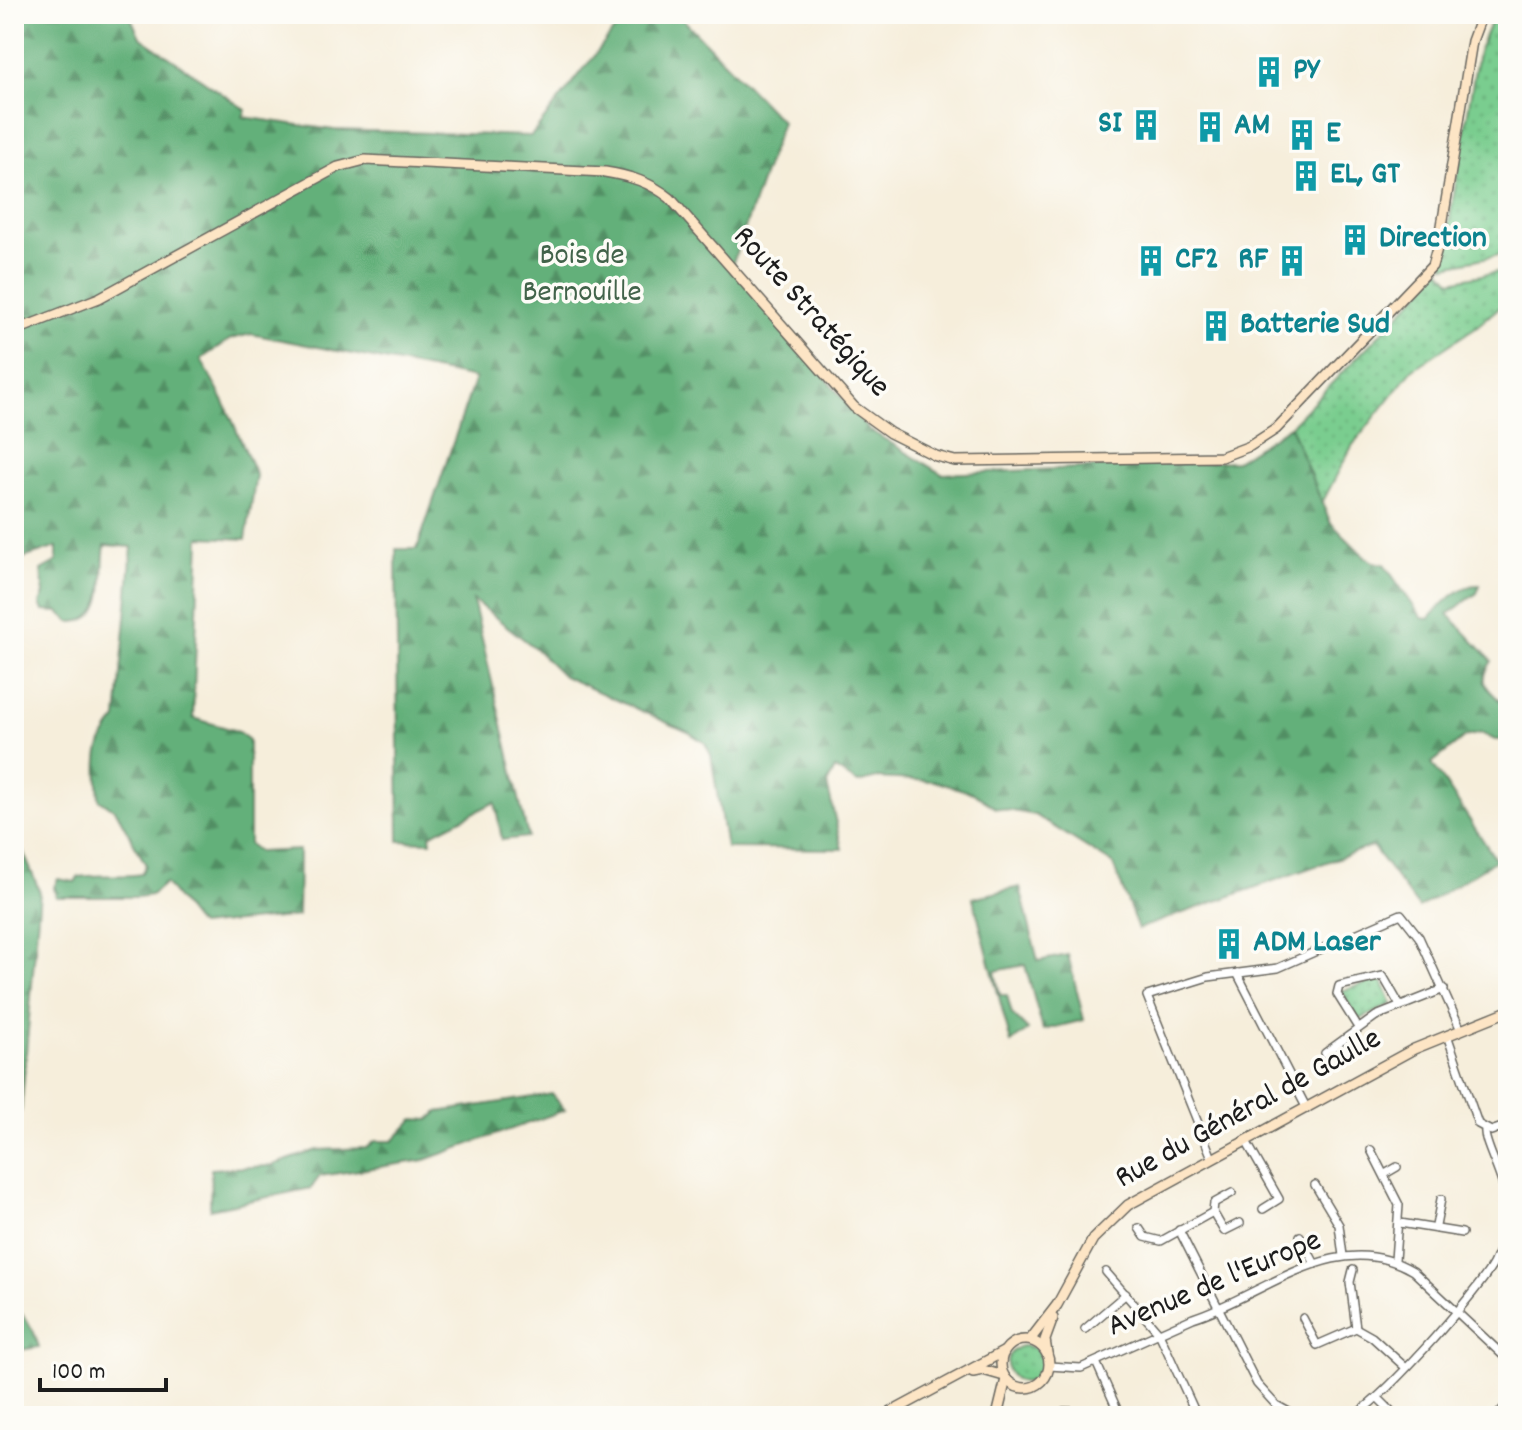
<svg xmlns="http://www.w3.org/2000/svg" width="1522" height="1430" viewBox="0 0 1522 1430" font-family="Dekko,sans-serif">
<defs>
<pattern id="grass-dots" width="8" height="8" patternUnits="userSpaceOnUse" patternTransform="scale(2)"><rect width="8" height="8" fill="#7acd8f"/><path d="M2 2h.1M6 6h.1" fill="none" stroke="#69af7b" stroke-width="1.8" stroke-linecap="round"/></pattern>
<pattern id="forest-firs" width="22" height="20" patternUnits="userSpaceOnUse" patternTransform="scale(2)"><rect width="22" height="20" fill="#63b07a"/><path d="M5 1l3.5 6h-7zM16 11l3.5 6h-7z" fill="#518e63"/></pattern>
</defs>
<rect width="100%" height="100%" fill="#fdfcf7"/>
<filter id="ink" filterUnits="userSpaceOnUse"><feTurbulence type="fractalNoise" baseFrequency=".0125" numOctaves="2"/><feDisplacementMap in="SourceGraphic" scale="16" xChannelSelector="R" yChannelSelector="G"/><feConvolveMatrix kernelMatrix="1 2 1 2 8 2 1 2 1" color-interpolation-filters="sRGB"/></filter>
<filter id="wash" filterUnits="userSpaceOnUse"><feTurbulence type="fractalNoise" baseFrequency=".006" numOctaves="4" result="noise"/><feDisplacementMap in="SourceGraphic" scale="32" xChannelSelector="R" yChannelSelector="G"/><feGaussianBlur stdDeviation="1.8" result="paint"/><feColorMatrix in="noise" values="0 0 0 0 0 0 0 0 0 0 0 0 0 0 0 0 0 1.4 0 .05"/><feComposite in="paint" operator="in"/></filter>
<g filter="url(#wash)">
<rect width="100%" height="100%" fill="#f6eedb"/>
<!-- grass -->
<g fill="url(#grass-dots)" stroke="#4b7456" stroke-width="2">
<polygon points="1494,14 1501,14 1508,51 1508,253 1445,266 1443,259 1478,52"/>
<polygon points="1440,269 1451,281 1508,270 1508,300 1476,327 1413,369 1352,446 1322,503 1290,426 1417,296"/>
<polygon points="1381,979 1392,1004 1359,1020 1341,991"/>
<circle cx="1025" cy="1364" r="18"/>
</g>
<!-- forest -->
<g fill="url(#forest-firs)" stroke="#40664b" stroke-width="2">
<path d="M14,14h115l11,23 106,73 -3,7 91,13 197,6 96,-122h51l104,108 -50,143 136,164 74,45 294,-13 54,-35 40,96 33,33 11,8 10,1 38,54 7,1c13,-14 31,-36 51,-34l-3,8 -29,21 44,47c-20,29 6,30 16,51 3,7 0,21 0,28h-13l-14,-7 -16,4 -33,26 64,97 -77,48 -47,-62 -234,83 -25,-65 -78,-49 -39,-7 -23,-15 -39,-12 -57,-3 -19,5 -23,-14 -8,15 15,65 -116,-1 -15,-93 -6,-12 -17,-11 -125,-56 -28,-28 -62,-48 55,237 -26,3 -7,-38 -65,33 1,7 -32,-1 -3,-292h21l58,-171 -224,-44 -20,5 -30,20 25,47 30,69 -10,64 -46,-2 -7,181 44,13 12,9v104l10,8 40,-2 -1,66 -99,10 -34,-43 -14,12 -13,2h-82l-2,-10 4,-8 17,3 3,-5c21,-4 42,1 63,-3l5,-9 -30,-54 -17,-12c-2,-35 -6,-52 18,-80l15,-172 -27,-2c-5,31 7,77 -35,77l-11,-10 -16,-1 -3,-8 4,-9 -3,-24 16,-9v-14l-43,14z"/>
<polygon points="14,830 40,892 21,1111 14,1120"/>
<polygon points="1020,887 1038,961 1068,955 1084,1020 1043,1030 1025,965 995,971 1000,995 1007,995 1012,1014 1028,1030 1011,1043 973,898"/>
<polygon points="552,1094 565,1110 425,1160 320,1176 311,1188 210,1209 211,1169 270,1166 317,1150 367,1148 375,1141 393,1141 414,1119 429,1120 438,1112"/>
<polygon points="14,1303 33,1330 39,1347 14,1351"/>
</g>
</g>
<g filter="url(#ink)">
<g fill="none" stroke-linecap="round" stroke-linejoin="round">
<defs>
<g id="street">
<polyline points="1237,973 1307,1109"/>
<polyline points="1357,1026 1337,994 1339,986 1383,976 1399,1004"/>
<polyline points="1447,1035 1478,1124 1491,1131 1508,1125"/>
<polyline points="1325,1053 1376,1016 1444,989"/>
<polyline points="1246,1141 1279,1199 1263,1209"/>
<polyline points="1371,1150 1399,1205 1395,1260"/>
<polyline points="1212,1158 1147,996 1208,977 1278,968 1401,914 1419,937 1461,1030"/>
<polyline points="1385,1174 1397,1167"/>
<polyline points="1315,1185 1339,1225 1343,1256"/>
<polyline points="1213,1212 1224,1231 1240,1223"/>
<polyline points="1400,1223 1462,1233"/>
<polyline points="1436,1226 1441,1199"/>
<polyline points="1139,1228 1145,1237 1161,1241 1213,1212 1214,1203 1232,1193"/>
<polyline points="1179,1230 1257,1384 1276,1405 1296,1416"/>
<polyline points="1300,1236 1315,1264"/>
<polyline points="1353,1270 1350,1282 1356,1328"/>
<polyline points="1106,1272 1159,1333 1197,1416"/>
<polyline points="1303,1318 1317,1345 1356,1328 1372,1337 1405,1367"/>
<polyline points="1085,1329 1126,1294"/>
<polyline points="1096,1362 1120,1416"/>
<path d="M1049,1366l32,2 112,-50c71,-22 144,-93 220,-47l95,89"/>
<polyline points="1378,1398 1396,1416"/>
<polyline points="1061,1416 1064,1411 1105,1413 1116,1408"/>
<path d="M1352,1416c28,-13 125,-123 141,-152 9,-17 13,-34 14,-53 1,-29 -24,-67 -22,-81"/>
<polyline points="1497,1416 1508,1403"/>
</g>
<g id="secondary">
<path d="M14,331l85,-33 239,-131 27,-7 240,12c25,4 45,10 65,26l184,209 36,26 46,23 19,5 266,-4 29,-11 26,-17 156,-163 8,-28 32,-197 10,-27"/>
<circle cx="1025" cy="1364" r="24"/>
<polyline points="1030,1340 1057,1305 1093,1239 1128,1205 1414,1049 1508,1011"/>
<polyline points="1047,1353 1045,1340 1053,1318"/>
<polyline points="973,1372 983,1370 1004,1376"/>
<polyline points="884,1416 1003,1352"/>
<polyline points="997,1416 1006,1379"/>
</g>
</defs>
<!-- street casing -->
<use href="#street" stroke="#68665f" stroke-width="10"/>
<!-- secondary casing -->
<use href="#secondary" stroke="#68665f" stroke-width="12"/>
<!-- street -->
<use href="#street" stroke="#fff" stroke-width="7"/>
<!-- secondary -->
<use href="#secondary" stroke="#fde5c5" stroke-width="9"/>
</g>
</g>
<!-- icons -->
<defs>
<symbol id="building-bare" viewBox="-9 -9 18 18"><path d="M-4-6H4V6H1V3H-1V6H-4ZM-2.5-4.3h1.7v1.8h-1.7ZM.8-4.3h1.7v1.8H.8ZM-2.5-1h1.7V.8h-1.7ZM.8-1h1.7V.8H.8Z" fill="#0f9aa8" stroke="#fdfcf7" stroke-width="2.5" paint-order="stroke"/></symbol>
</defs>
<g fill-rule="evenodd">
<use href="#building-bare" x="1247" y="50" width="44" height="44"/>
<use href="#building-bare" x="1124" y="103" width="44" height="44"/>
<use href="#building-bare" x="1188" y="105" width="44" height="44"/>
<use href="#building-bare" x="1280" y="113" width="44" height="44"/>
<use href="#building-bare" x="1284" y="154" width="44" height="44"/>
<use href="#building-bare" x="1333" y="218" width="44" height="44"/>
<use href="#building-bare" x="1129" y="239" width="44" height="44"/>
<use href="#building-bare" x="1270" y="239" width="44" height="44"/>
<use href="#building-bare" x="1194" y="304" width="44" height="44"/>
<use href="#building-bare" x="1207" y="922" width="44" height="44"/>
</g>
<g text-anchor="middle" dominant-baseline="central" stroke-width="7" stroke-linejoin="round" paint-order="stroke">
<!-- culture labels -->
<g font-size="32" font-weight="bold" fill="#0d838f" stroke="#fdfcf7" text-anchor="start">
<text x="1293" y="72">PY</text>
<text x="1122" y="125" text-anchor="end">SI</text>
<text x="1234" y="127">AM</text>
<text x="1326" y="135">E</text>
<text x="1330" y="176">EL, GT</text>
<text x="1379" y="240">Direction</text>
<text x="1175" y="261">CF2</text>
<text x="1268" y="261" text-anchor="end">RF</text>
<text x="1240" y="326">Batterie Sud</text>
<text x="1253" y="944">ADM Laser</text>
</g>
<!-- park labels -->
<g font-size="32" fill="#42634a" stroke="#fdfcf7">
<text x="582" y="257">Bois de<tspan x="582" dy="37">Bernouille</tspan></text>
</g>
<!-- street labels -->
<g font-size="32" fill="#1c1c1c" stroke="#fdfcf7">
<text transform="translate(810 313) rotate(48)">Route Stratégique</text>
<text transform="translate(1249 1110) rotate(-29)">Rue du Général de Gaulle</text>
<text transform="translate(1215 1285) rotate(-23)">Avenue de l'Europe</text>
</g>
</g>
<!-- margin -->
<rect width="1522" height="1430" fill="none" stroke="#fdfcf7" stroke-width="48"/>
<!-- scale -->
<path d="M40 1378v12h126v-12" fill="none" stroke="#1c1c1c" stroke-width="4"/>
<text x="52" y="1378" font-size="24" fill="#1c1c1c" stroke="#fdfcf7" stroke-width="6" paint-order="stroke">100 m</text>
</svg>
